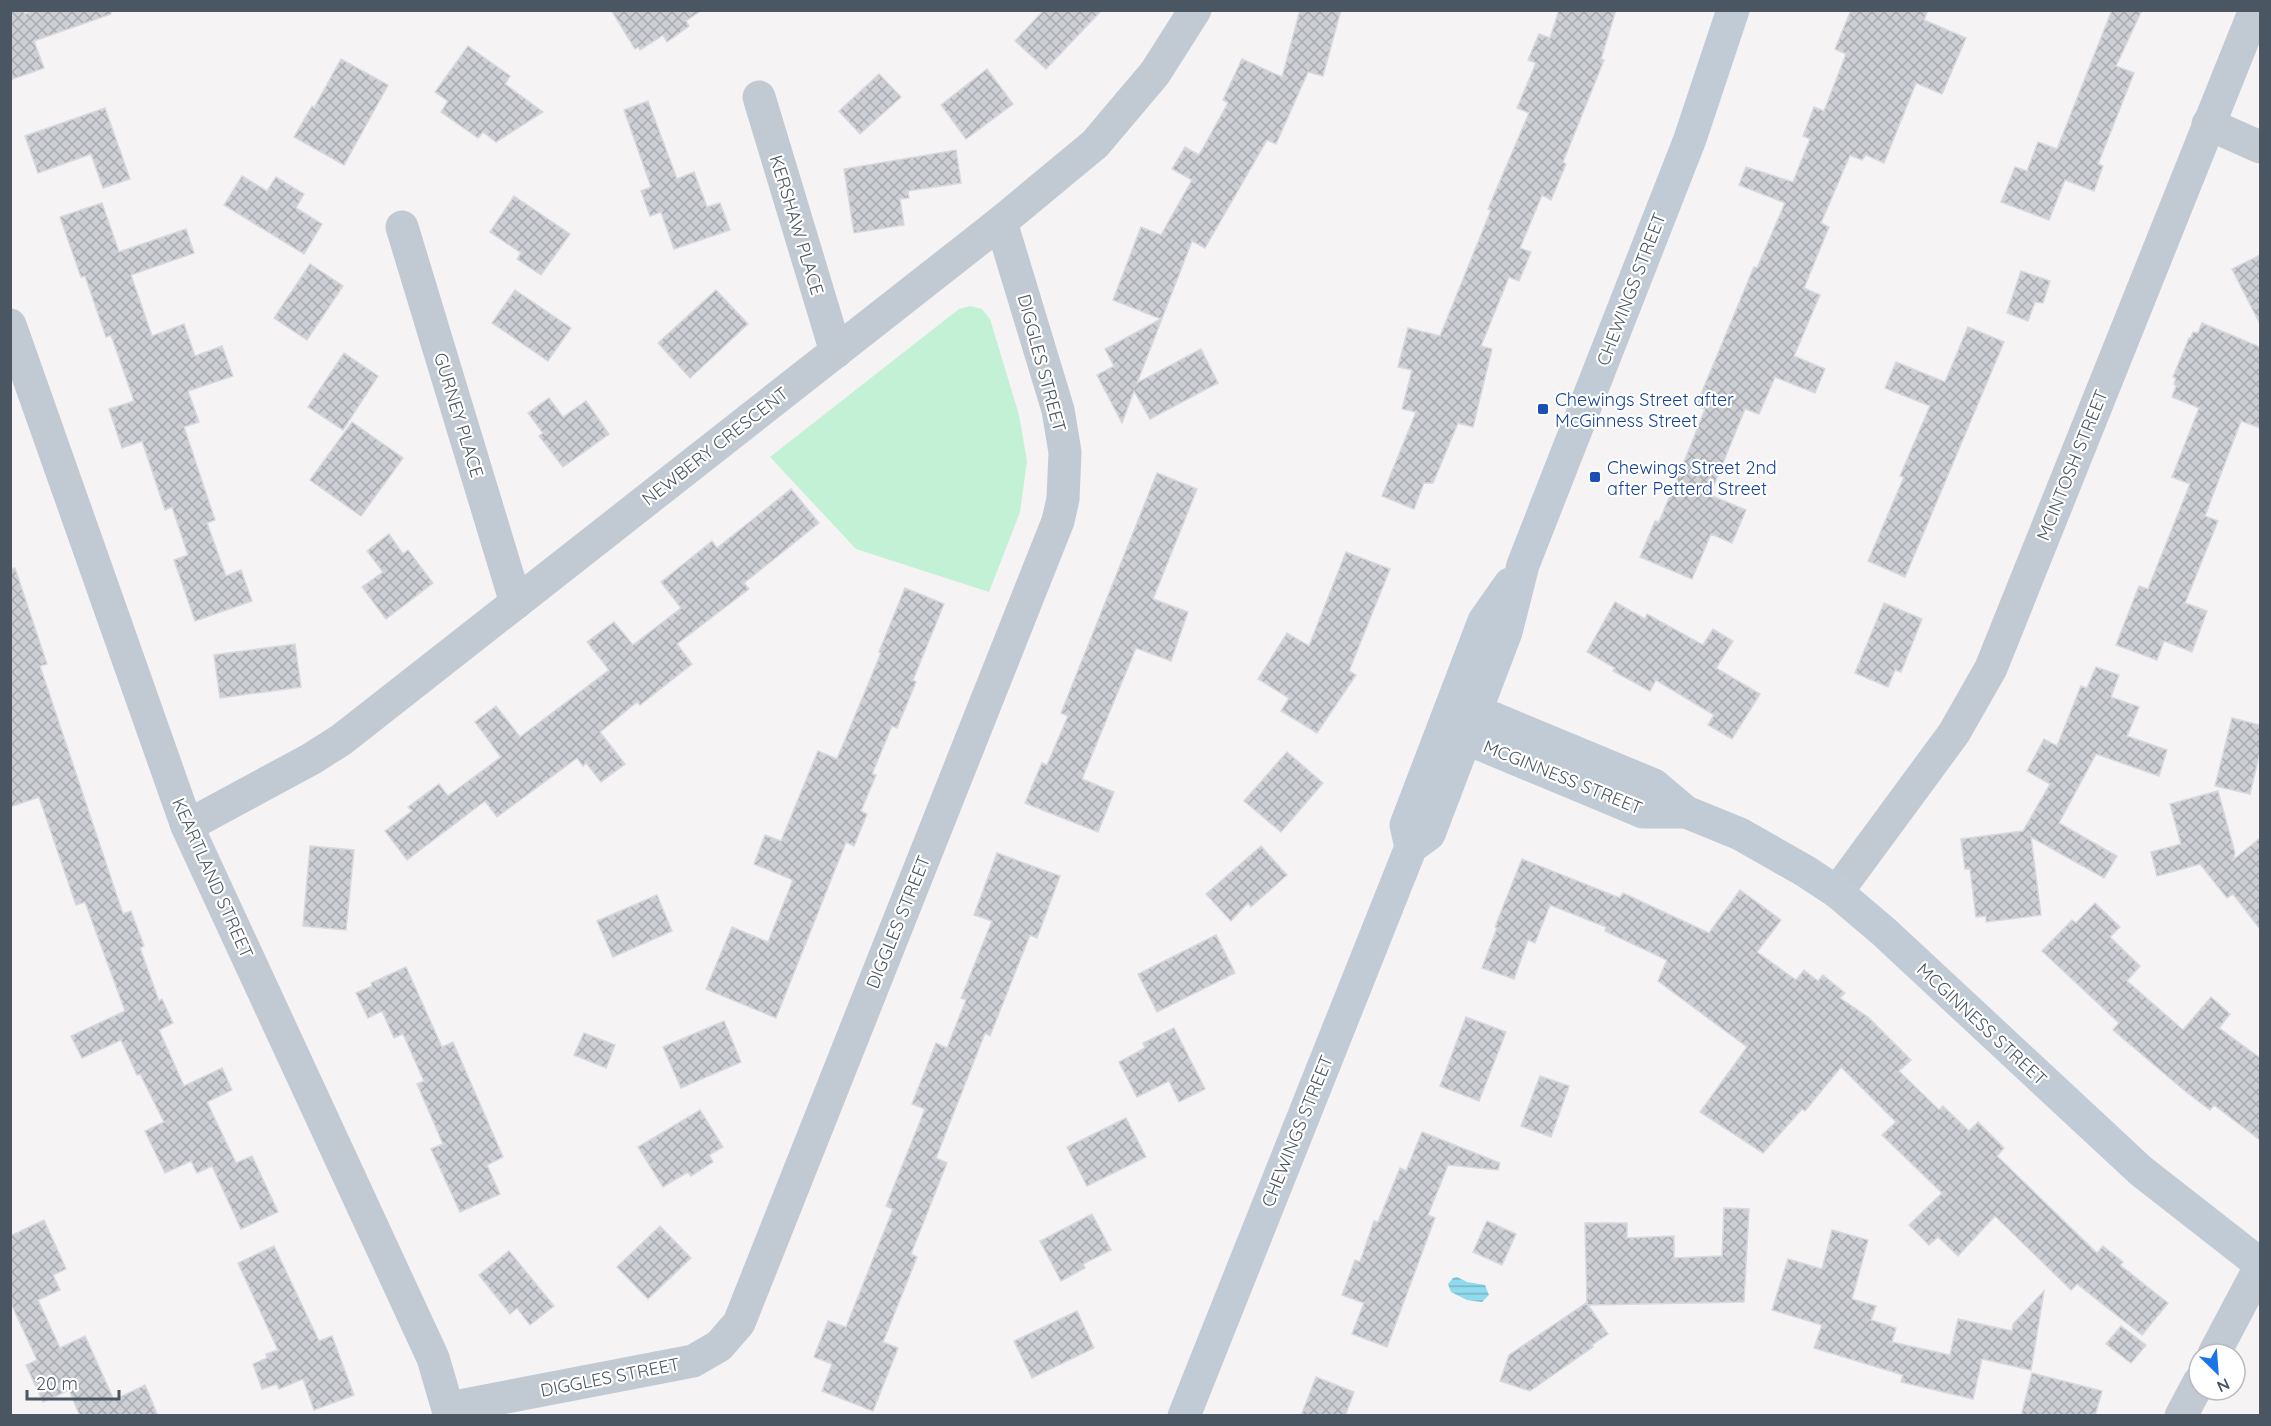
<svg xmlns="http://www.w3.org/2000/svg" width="2271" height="1426" viewBox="0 0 2271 1426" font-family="Quicksand,sans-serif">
<defs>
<pattern id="water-rules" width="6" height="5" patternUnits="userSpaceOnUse" patternTransform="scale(1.5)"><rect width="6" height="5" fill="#90daee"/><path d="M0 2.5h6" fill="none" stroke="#78b4c4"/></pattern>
<pattern id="building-cross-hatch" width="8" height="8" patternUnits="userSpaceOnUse" patternTransform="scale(1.5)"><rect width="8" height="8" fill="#cdcfd5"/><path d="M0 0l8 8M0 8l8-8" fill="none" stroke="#a8abb0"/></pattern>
</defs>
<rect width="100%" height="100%" fill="#f5f3f3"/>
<!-- green -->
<polygon fill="#c3f1d5" points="970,306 982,309 990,319 1019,415 1027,461 1020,512 989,592 856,549 770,457 959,309"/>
<!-- water -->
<polygon fill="url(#water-rules)" points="1457,1277 1467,1282 1485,1285 1489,1295 1482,1302 1467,1300 1451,1292 1448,1284 1453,1278"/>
<!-- building -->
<g fill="url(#building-cross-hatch)" stroke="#d7d9de" stroke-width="1.5">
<polygon points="10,10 23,10 25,14 35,10 111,10 111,14 34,41 44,68 10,80"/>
<polygon points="611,10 702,10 686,21 689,26 667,42 663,35 640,50 638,47 635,49"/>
<polygon points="1044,10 1102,10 1046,69 1015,41"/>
<polygon points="1300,10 1341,10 1323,76 1308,72 1276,144 1267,140 1205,248 1192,241 1137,383 1201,349 1218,383 1150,419 1134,391 1122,423 1097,375 1114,366 1105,349 1161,319 1113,300 1141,227 1161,235 1192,180 1172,169 1185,147 1199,155 1228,103 1223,100 1242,59 1282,77"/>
<polygon points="1559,10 1616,10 1601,59 1604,60 1563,162 1566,164 1551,200 1542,195 1520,248 1531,252 1519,281 1509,277 1481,346 1492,349 1473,427 1458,423 1433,483 1424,483 1414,509 1382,496 1416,412 1402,409 1412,370 1398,367 1408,328 1440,336 1491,210 1488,209 1529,113 1517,108 1536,63 1528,60 1539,34 1550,38"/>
<polygon points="1851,10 1928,10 1924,20 1966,38 1942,94 1916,83 1884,163 1866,155 1862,160 1850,155 1821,223 1829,227 1804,288 1820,295 1794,356 1825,369 1815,393 1775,377 1759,414 1745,409 1710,495 1746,510 1732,543 1711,534 1692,579 1640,557 1655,521 1659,522 1692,442 1705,409 1696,406 1754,267 1757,268 1785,203 1739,185 1746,167 1793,182 1810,139 1803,136 1814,107 1824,111 1846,54 1835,49"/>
<polygon points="2112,10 2142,10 2116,66 2134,73 2098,164 2103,166 2094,191 2065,180 2049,220 2001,202 2015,167 2027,171 2038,142 2057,149"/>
<polygon points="468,46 510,76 505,84 543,112 496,142 483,132 478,138 441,112 448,101 435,92"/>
<polygon points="341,59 388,85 344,165 294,137 312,106 314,108"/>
<polygon points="987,69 1013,104 966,139 941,105"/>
<polygon points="879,74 901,97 860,134 839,111"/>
<polygon points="648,101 677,179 694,172 707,207 720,203 730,230 674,249 661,212 650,216 641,191 651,187 624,110"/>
<polygon points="105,108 130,179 103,188 91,154 38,173 25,136"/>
<polygon points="956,150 961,183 908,191 909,198 900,199 904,225 854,233 844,169"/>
<polygon points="242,176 267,191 276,177 304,194 296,208 322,224 304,254 224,205"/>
<polygon points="514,196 570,234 541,275 517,259 521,253 490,232"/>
<polygon points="102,203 119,252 186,229 194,253 131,275 152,336 184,324 195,356 222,346 233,376 188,391 199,422 184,427 215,520 207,523 226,576 241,570 252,601 195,621 174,560 188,555 172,507 165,510 142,441 122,448 109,409 134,401 111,335 106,337 85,276 81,277 60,217"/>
<polygon points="2260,255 2260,324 2232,269"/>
<polygon points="310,264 343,286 307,340 274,318"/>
<polygon points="2021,271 2050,281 2043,303 2035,302 2028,321 2007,313"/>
<polygon points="515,290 571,328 548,361 492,323"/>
<polygon points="716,290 748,324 690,378 658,343"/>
<polygon points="2202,323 2260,347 2260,428 2241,421 2205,516 2218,521 2185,603 2207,611 2192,652 2164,641 2157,660 2116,645 2139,586 2148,589 2190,484 2172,477 2199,408 2172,397 2176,386 2174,384 2176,378 2173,377 2189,338 2191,338 2193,332 2198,333"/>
<polygon points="1968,327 2004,342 1905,577 1868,561 1904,477 1900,476 1930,406 1885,388 1896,362 1945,382"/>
<polygon points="344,353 378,376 343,430 308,407"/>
<polygon points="549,398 563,417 586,401 609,434 563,467 539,436 543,433 528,413"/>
<polygon points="352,422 403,458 361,516 310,480"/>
<polygon points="1157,473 1197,489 1153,599 1188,612 1171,661 1136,648 1082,779 1114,792 1098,832 1025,803 1042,763 1047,765 1068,716 1061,713"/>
<polygon points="791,489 819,523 744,583 749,589 677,644 692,664 640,705 637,702 600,732 625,764 601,782 586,763 583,766 577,758 497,817 485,801 407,860 385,831 412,811 408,807 439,784 448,796 501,757 475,722 496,706 520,737 609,670 587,642 614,622 633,645 681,608 661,582 712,541 717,548"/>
<polygon points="389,534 403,554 408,550 433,583 386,619 362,587 383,572 367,551"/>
<polygon points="1346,552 1390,569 1349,671 1356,675 1317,733 1281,711 1289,698 1258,679 1287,633 1309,646"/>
<polygon points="15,568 47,664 40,666 123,914 131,911 144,946 140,948 159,1001 162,999 173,1023 159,1030 184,1086 222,1068 232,1090 207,1102 236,1163 252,1156 278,1212 241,1229 212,1166 197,1173 191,1161 165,1173 145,1131 164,1122 140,1074 137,1075 121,1040 82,1058 71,1036 125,1011 85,902 76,905 39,797 10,807 10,569"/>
<polygon points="905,588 944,604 913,680 916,682 897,728 892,726 872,774 876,775 861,811 867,814 854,846 846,842 776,1018 706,989 732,927 768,942 793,880 754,864 765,835 781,841 818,751 837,759 881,653 879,652"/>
<polygon points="1615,602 1645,619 1647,614 1703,645 1713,629 1733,641 1716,668 1760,694 1732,739 1708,725 1714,715 1656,680 1650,691 1613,671 1615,668 1587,652"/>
<polygon points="1884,603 1922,619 1901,672 1895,670 1888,687 1855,673"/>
<polygon points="295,644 301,687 220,698 214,655"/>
<polygon points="2096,667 2119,675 2111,697 2139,707 2127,736 2167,750 2159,776 2096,754 2059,823 2117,856 2104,878 2031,837 2041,915 1986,922 1986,916 1976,917 1970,869 1965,869 1961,839 2023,831 2050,784 2027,771 2044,739 2057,746 2081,686 2087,688"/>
<polygon points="2232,718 2260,725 2260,752 2250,794 2215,786"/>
<polygon points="1287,752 1323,783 1281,832 1244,801"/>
<polygon points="2218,791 2235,853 2233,860 2260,838 2260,929 2233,894 2227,898 2200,864 2157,876 2151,852 2181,844 2170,804"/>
<polygon points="310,846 354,850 346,930 303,926"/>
<polygon points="1261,846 1287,875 1251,907 1248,903 1231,921 1206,894"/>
<polygon points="997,853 1060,876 1037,938 1030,935 990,1036 985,1033 936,1158 947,1163 911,1254 917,1257 883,1342 898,1348 873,1411 822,1391 832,1364 814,1357 828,1321 846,1327 893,1209 886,1206 925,1109 912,1104 936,1043 947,1048 966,1000 961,998 992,921 974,915"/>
<polygon points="1522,859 1620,898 1623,893 1709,933 1740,890 1781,920 1757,952 1796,980 1804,970 1818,981 1823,975 1845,993 1840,998 1868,1017 1911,1060 1899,1071 1939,1110 1943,1106 1969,1131 1978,1122 2004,1148 1997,1156 2097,1253 2103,1246 2123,1262 2120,1265 2168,1303 2142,1335 2077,1284 2071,1290 1995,1216 1958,1256 1938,1237 1929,1245 1909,1225 1942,1193 1882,1135 1896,1122 1841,1067 1805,1111 1802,1109 1763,1153 1700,1112 1747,1047 1658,981 1667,960 1605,931 1606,927 1550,905 1535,943 1528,940 1514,979 1482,968 1497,928 1495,927"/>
<polygon points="657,895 672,931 613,957 597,921"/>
<polygon points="2095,903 2120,927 2110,937 2140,966 2127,981 2183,1030 2211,997 2230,1014 2219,1028 2260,1058 2260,1140 2214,1105 2210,1110 2185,1091 2113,1030 2119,1023 2042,951 2072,920 2076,923"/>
<polygon points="1216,935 1235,973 1157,1012 1138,974"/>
<polygon points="406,967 442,1047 453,1042 503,1157 487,1165 500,1194 460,1212 431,1149 443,1144 417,1084 424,1081 403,1034 394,1038 382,1011 368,1018 356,993 372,986 371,983"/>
<polygon points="1466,1017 1506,1032 1479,1101 1440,1086"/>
<polygon points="724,1021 741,1062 681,1088 663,1047"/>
<polygon points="1174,1028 1205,1089 1179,1102 1169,1081 1137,1097 1119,1062 1145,1048 1143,1043"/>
<polygon points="584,1033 615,1045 606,1068 574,1055"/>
<polygon points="1540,1076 1569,1086 1551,1137 1521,1126"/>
<polygon points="700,1110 723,1147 709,1155 713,1162 691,1176 688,1172 663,1187 638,1147"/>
<polygon points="1126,1118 1146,1157 1087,1186 1067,1147"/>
<polygon points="1422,1132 1500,1163 1498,1170 1448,1165 1428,1215 1435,1218 1387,1347 1352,1334 1364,1303 1342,1295 1355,1260 1360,1262 1374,1221 1378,1222 1400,1168 1406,1171"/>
<polygon points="1724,1208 1749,1209 1744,1302 1588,1305 1608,1334 1592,1345 1593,1347 1530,1391 1500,1381 1509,1355 1586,1303 1587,1305 1585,1223 1627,1223 1627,1238 1674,1236 1674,1258 1722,1256"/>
<polygon points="1092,1214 1111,1250 1083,1264 1085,1268 1061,1281 1040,1241"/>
<polygon points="44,1220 66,1269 53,1275 60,1290 38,1300 60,1348 85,1336 114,1400 145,1385 158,1416 80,1416 69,1390 43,1402 26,1365 37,1360 10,1301 10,1236"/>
<polygon points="1487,1221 1516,1234 1502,1265 1473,1252"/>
<polygon points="660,1226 691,1258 648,1299 617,1267"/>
<polygon points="1832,1230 1868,1240 1852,1299 1876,1306 1871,1320 1896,1328 1892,1342 1950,1355 1958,1319 2012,1331 2013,1324 2044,1291 2031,1370 1982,1359 1973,1399 1901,1382 1903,1375 1814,1348 1822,1325 1772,1310 1788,1259 1822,1269"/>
<polygon points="274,1246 319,1341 332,1336 354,1395 314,1410 303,1379 279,1389 277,1384 262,1389 253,1364 267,1358 266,1354 278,1350 238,1263"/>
<polygon points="509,1251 554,1306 530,1325 517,1308 510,1314 479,1275"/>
<polygon points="1077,1311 1094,1348 1032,1378 1014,1341"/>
<polygon points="2121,1326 2146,1345 2131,1363 2106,1344"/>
<polygon points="2032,1373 2102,1391 2095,1416 2021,1416"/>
<polygon points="1316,1377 1354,1392 1345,1416 1301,1416"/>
</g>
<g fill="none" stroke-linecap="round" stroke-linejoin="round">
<!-- street -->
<g stroke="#c1cad2" stroke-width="33">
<polyline points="759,97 836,352"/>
<polyline points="2208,124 2260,147"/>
<polyline points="402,227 516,603"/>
<polyline points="10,325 187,826 433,1358 450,1416"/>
<polyline points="187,826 311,759 341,740 1001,222 1095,144 1155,73 1195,10"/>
<polyline points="1837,892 1954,733 1991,668 2255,10"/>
<polyline points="2214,1354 2260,1267"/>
<polyline points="449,1408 693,1361 719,1346 739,1323 1058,521 1063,499 1065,452 1058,410 1001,222"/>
<polyline points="2181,1416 2199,1382"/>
</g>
<!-- secondary -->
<g stroke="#c1cbd6" stroke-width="33">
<polyline points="1454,702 1654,785 1686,812 1740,834 1805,871 1837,892 1883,931 2141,1171 2260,1264"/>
<polyline points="1446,730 1643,812 1686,812"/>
<polyline points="1411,847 1406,825 1484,621 1510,584"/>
<polyline points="1184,1416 1411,847 1429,834 1506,632 1523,565 1690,139 1733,10"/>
</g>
</g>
<!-- markers -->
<g fill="#1a4fb4" stroke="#fff" stroke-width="2">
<rect x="1537" y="403" width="12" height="12" rx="3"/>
<rect x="1589" y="471" width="12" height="12" rx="3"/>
</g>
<g text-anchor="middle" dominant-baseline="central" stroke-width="4.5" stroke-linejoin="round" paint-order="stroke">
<!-- street labels -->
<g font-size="18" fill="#4a5661" stroke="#fff">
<text transform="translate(797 225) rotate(73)">KERSHAW PLACE</text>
<text transform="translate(1631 289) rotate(-69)">CHEWINGS STREET</text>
<text transform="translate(1042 363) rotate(75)">DIGGLES STREET</text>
<text transform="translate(459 415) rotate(73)">GURNEY PLACE</text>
<text transform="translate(715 446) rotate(-38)">NEWBERY CRESCENT</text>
<text transform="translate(2072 465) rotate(-68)">MCINTOSH STREET</text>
<text transform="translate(1563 777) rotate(22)">MCGINNESS STREET</text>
<text transform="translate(213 878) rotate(66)">KEARTLAND STREET</text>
<text transform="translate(898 922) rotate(-68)">DIGGLES STREET</text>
<text transform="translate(1982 1024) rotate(43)">MCGINNESS STREET</text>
<text transform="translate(1297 1131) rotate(-68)">CHEWINGS STREET</text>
<text transform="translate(610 1377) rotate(-11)">DIGGLES STREET</text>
</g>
<!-- transit labels -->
<g font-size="18" fill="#164399" stroke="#fff" text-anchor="start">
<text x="1555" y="399">Chewings Street after<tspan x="1555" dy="21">McGinness Street</tspan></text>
<text x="1607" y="467">Chewings Street 2nd<tspan x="1607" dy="21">after Petterd Street</tspan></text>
</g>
</g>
<!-- border -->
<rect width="2271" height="1426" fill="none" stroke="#4a5661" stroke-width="24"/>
<!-- north arrow -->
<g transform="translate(2217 1372) rotate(155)"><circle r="28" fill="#ffffff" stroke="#b7bbc0" stroke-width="1.5"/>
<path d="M0-4.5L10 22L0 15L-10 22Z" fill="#1a73e8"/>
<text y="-9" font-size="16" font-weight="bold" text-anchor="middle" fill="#4a5661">N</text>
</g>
<!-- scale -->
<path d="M27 1390v9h92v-9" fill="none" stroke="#4a5661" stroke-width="3"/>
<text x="36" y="1390" font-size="18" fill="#4a5661" stroke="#ffffff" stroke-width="4.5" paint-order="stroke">20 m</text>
</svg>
